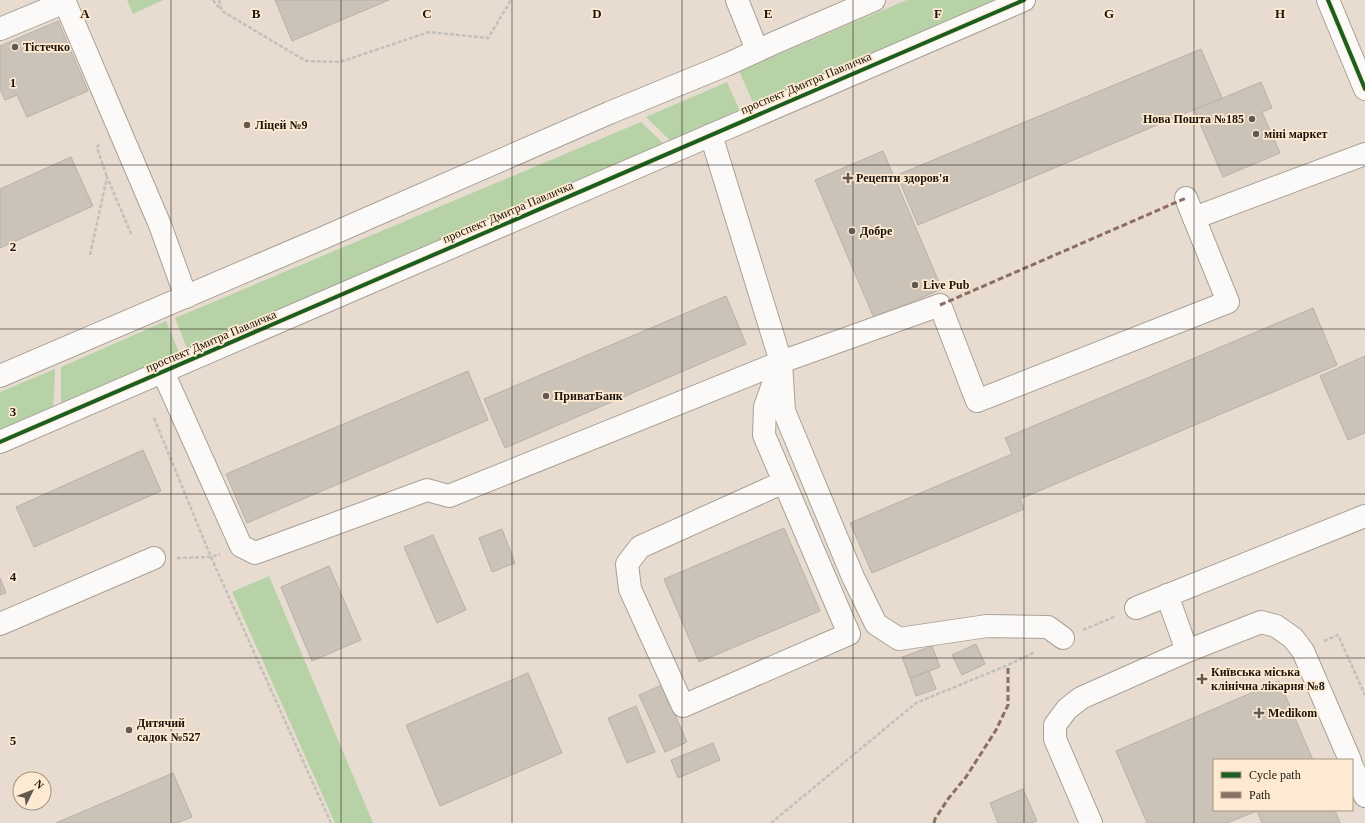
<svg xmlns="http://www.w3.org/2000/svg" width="1365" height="823" viewBox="0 0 1365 823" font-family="Georgia,serif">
<rect width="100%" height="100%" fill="#e7dccf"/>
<!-- green -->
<g fill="#b6d2a6">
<polygon points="127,0 163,0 133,14"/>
<polygon points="907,0 1010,0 756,109 739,71"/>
<polygon points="727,82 744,120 677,147 646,117"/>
<polygon points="641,122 669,149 189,353 175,318"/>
<polygon points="166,321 181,357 61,408 61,367"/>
<polygon points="55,369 53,412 0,435 0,392"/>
<polygon points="269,576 373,823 335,823 232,592"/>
</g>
<!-- building -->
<g fill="#cbc3b8" stroke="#b9b1a6">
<polygon points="275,0 389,0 292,41"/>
<polygon points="58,21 88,91 27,117 17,95 5,100 0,89 0,46"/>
<polygon points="1201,49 1222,98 918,225 897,175"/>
<polygon points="1261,82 1272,108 1262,112 1280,153 1223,177 1194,110"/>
<polygon points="883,151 942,289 874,318 815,180"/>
<polygon points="71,157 93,206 0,248 0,189"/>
<polygon points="726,296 746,344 505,448 484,399"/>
<polygon points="1313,308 1337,365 1020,499 1024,509 872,573 850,523 1012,454 1005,438"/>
<polygon points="1365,356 1365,433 1348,440 1320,376"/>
<polygon points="468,371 488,420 247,523 226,474"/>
<polygon points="143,450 161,491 34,547 16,507"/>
<polygon points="784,528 820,611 699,662 664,579"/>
<polygon points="502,529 515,563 492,572 479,538"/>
<polygon points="433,535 466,610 437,623 404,547"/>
<polygon points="329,566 361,640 312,661 281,587"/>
<polygon points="0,578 6,593 0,595"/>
<polygon points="976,644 985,664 962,675 952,655"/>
<polygon points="932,646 940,667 910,678 902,657"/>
<polygon points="929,671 936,689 916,696 910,678"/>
<polygon points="528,673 562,753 440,806 406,725"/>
<polygon points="1279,681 1313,760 1214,760 1214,810 1335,810 1340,823 1262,823 1257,811 1227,823 1147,823 1116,751"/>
<polygon points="662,685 687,742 665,752 639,695"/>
<polygon points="636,706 655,752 627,763 608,718"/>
<polygon points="713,743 720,760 678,778 671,760"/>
<polygon points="173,773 192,817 177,823 56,823"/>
<polygon points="1023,789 1037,821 1031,823 998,823 990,803"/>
</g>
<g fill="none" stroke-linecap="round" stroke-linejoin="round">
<defs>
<g id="minor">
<polyline points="64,0 160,225 186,297"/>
<polyline points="737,0 757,50"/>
<polyline points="1328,0 1365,89"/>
<polyline points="0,29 65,2"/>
<polyline points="711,135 781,362 784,411 853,577 876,624 899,639 987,626 1048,627 1063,638"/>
<polyline points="1194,218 1365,154"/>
<polyline points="781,362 765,407 764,435 849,634 683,706 630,589 627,564 640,547 784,482"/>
<polyline points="163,372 241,546 255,553 427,490 449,496 781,362 940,305 977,401 1228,302 1186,198"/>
<polyline points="0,376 325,237 609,113 726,65 774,43 874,0"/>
<polyline points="0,442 1024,0"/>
<polyline points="1167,595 1187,651"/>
<polyline points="1136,608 1365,516"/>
<polyline points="0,624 154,558"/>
<polyline points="1352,766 1365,796"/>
<polyline points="1091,823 1055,739 1055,725 1067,709 1081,698 1187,651 1261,622 1276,626 1293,638 1303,651 1350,760"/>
</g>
</defs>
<!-- minor casing -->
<use href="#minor" stroke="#a9a197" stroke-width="24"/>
<!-- path -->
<g stroke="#c3c0bb" stroke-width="2.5" stroke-dasharray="4 2" stroke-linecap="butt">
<polyline points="213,0 221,10"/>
<polyline points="219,0 222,11 306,61 340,62 429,32 488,38 511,0"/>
<polyline points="99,144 97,148 107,177"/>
<polyline points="90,255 107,177 132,236"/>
<polyline points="154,418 211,557 331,823"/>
<polyline points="177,558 211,557 220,554"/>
<polyline points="1083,630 1116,616"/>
<polyline points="1324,641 1338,635 1365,695"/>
<polyline points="771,823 916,703 1008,665 1035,652"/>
</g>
<!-- minor -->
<use href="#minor" stroke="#fbfaf8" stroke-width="22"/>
<!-- quiet -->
<g stroke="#8d6e63" stroke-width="3" stroke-dasharray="6 3" stroke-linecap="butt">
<polyline points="940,305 1186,198"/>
<polyline points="934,823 935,819 948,799 966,777 996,730 1008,705 1008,665"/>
</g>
<defs>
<g id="cycleway">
<polyline points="1328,0 1365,89"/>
<polyline points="0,442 1024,0"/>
</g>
</defs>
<!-- cycleway casing -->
<use href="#cycleway" stroke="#feead2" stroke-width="6"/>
<!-- cycleway -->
<use href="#cycleway" stroke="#1b5e20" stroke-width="4"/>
</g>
<!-- grid -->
<path fill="none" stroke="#1a140b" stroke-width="1" stroke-opacity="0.55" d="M171,0v823M341,0v823M512,0v823M682,0v823M853,0v823M1024,0v823M1194,0v823M0,165h1365M0,329h1365M0,494h1365M0,658h1365"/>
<!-- markers -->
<g fill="#625a50" stroke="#feead2" stroke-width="1.5">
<circle cx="15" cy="47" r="4"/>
<circle cx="1252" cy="119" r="4"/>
<circle cx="247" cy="125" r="4"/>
<circle cx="1256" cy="134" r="4"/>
<path d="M846 172h4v4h4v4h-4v4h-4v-4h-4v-4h4z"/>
<circle cx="852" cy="231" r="4"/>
<circle cx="915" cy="285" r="4"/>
<circle cx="546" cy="396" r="4"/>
<path d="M1200 673h4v4h4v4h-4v4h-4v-4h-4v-4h4z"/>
<path d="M1257 707h4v4h4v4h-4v4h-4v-4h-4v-4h4z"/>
<circle cx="129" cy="730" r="4"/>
</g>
<g text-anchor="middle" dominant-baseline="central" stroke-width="3.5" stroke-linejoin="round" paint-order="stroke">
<!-- poi labels -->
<g font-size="12" font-weight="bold" fill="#1a140b" stroke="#feead2" text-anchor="start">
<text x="23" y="47">Тістечко</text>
<text x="1244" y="119" text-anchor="end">Нова Пошта №185</text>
<text x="255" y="125">Ліцей №9</text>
<text x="1264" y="134">міні маркет</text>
<text x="856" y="178">Рецепти здоров'я</text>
<text x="860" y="231">Добре</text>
<text x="923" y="285">Live Pub</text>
<text x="554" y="396">ПриватБанк</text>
<text x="1211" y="672">Київська міська<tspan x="1211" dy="14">клінічна лікарня №8</tspan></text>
<text x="1268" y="713">Medikom</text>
<text x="137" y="723">Дитячий<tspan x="137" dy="14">садок №527</tspan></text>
</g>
<!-- street labels -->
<g font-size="12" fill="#1a140b" stroke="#feead2">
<text transform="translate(806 83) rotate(-23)">проспект Дмитра Павличка</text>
<text transform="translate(508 212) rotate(-23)">проспект Дмитра Павличка</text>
<text transform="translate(211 341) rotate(-23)">проспект Дмитра Павличка</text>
</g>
</g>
<g font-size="13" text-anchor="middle" font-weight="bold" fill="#1a140b" stroke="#feead2" stroke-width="3.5" stroke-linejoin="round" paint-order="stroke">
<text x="85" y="18">A</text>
<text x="256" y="18">B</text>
<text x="427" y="18">C</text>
<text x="597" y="18">D</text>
<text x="768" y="18">E</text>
<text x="938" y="18">F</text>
<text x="1109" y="18">G</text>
<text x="1280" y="18">H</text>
<text x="13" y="87">1</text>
<text x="13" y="251">2</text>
<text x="13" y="416">3</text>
<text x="13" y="581">4</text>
<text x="13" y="745">5</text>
</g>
<!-- legend -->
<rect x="1213" y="759" width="140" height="52" fill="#feead2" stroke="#a39482"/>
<rect x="1221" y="772" width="20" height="6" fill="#1b5e20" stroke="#a39482"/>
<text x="1249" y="779" font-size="12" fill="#1a140b">Cycle path</text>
<rect x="1221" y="792" width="20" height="6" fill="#8d6e63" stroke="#a39482"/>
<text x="1249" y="799" font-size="12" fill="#1a140b">Path</text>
<!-- north arrow -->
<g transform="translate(32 791) rotate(47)"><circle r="19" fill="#feead2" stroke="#a39482"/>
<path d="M0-3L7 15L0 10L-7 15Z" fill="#625a50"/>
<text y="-6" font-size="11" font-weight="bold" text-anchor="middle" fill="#1a140b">N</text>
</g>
</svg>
